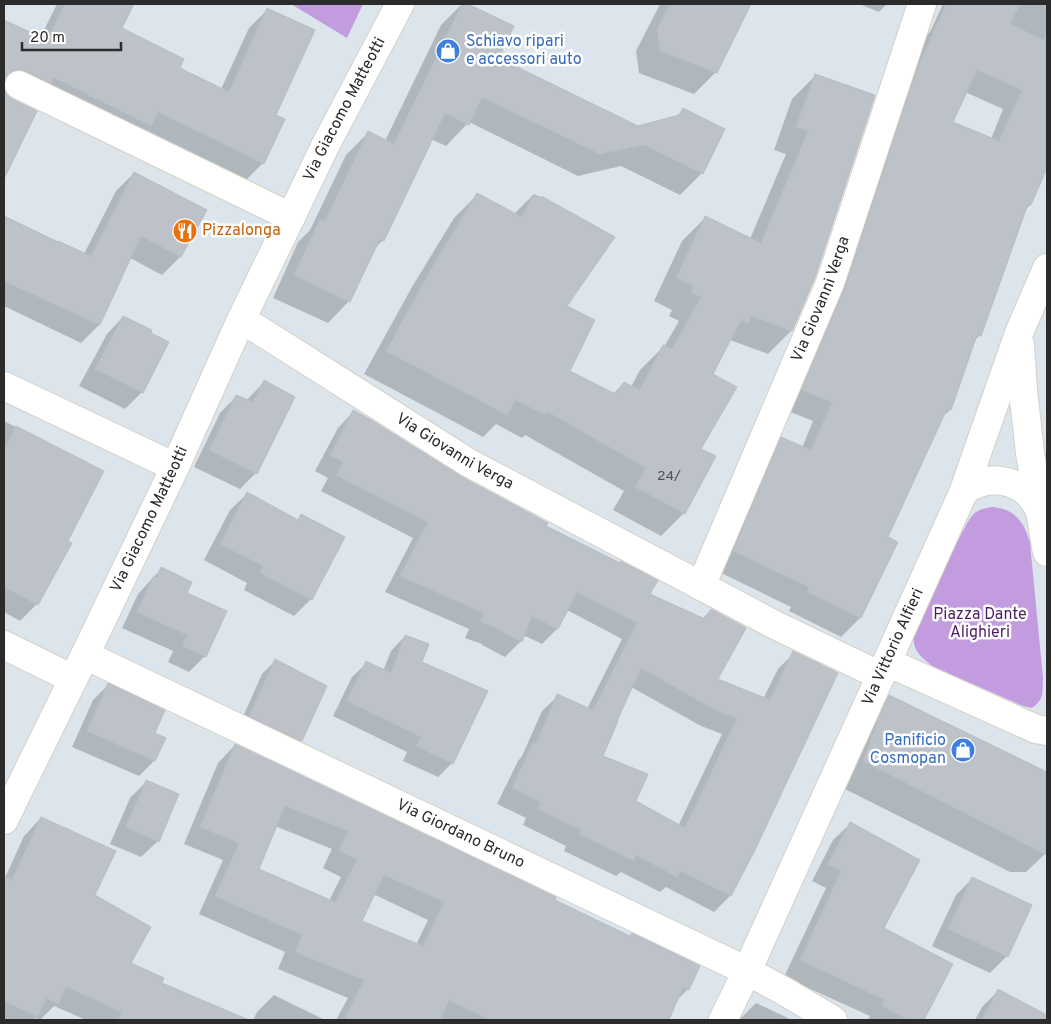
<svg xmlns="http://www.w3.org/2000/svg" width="1051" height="1024" viewBox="0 0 1051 1024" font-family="Overpass,sans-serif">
<rect width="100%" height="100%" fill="#dde5ec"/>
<!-- green -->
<g fill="#c39ce0">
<polygon points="291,4 363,4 347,38"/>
<path d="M991,507c23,1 33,14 39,36l13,135c-1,14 2,21 -11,30l-9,-2 -89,-39c-8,-6 -17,-12 -20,-23 -4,-20 40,-96 51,-117 8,-14 10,-17 26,-20z"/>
</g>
<!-- shadow -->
<g fill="#0003" fill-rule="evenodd">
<polygon points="57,4 132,4 120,29 178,68 221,89 249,28 267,10 274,115 263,163 245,181 4,88 4,21 40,38"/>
<polygon points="462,4 465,4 512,26 497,59 638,127 676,117 683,110 702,173 680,195 621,166 578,176 469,122 446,146 431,139 383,240 374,249 349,301 328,323 273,298 298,242 310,230 346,155 368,133 385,141 441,25"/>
<polygon points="660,4 750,4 716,72 694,94 639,73 636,51"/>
<polygon points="859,4 887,4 879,12"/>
<path d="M943,4h104v161l-17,40 -5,5 -46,126 -5,5 -24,69 -9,8 -54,120 9,4 -36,76 -19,19 -52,-26 2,-4 -76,-37 48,-112 19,-19 20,9 11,-27 -30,-12 137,-367 10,-10zM965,92l38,17 -12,30 -39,-17z"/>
<polygon points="815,76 791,331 768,354 730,340 712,375 700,449 714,456 684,513 661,536 613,510 624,491 525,435 522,438 496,424 483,437 364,374 412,287 454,218 477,195 514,214 534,194 613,237 565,306 568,372 613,394 624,383 631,387 640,370 663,347 664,347 679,321 669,316 672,310 654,301 682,241 705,218 750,239 786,154 774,150 792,99"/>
<polygon points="4,90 5,95 11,100 35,112 4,177"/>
<polygon points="134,173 180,257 162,275 130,258 99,325 81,343 4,306 4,218 57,244 84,254 116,191"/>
<polygon points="123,317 149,334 167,343 141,393 125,409 79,386 107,334"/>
<polygon points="264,382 256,473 240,489 194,467 220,413 237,396 246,401"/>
<path d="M353,412l108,66 83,49 105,68 53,24 9,-9 5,70 47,19 15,-30 16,-16 -40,196 -24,47 -16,16 -48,-25 -6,5 -39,-20 -5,4 -52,-25 2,-5 -43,-21 3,-7 -29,-14 21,-43 4,-5 20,-45 16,-15 29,13 35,-70 -55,-29 -10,19 -15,15 -19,-9 -2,6 -16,16 -23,-12v-1l-17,-6 4,-9 -84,-37 28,-54 -92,-47 7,-13 -13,-7 23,-43zM631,687l70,39 21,8 -44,92 -43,-24 -34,-46z"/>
<polygon points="4,421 102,471 67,541 37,604 20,621 4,612"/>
<polygon points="1047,453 1047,474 1045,455"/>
<polygon points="247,494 297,520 302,516 343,537 311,599 294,616 244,590 247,583 204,560 230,510"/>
<polygon points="161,569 185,593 205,656 189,672 168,662 173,651 122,628 138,594"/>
<polygon points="405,636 420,662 452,763 438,777 403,761 407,752 333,716 352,677 367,663 383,671 391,651"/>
<polygon points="275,661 326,686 301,741 288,754 237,730 262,674"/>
<polygon points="108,685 154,734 164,739 154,761 139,776 72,747 93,700"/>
<polygon points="889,696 1046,773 1047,792 1047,852 1026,872 1010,872 839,786 865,720"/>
<path d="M235,745l395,192 69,30 -11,22 -13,13 -7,18h-332l12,-22 -70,-29 7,-17 -86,-38 24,-54 -39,-16 34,-81zM275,826l57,23 -9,19 18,9 -12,24 -71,-31zM373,894l55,26 -12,25 -56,-23z"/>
<polygon points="147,781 158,841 141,857 110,844 130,798"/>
<polygon points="41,818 93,895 129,964 160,984 246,1020 86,1020 54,1006 40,1020 35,1018 32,1020 4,1020 4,880 24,836"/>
<polygon points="850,824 882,929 951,965 923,1020 868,1020 870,1016 784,977 826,888 812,881 833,840"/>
<polygon points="972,879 1030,906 1006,957 990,973 932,946 956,895"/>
<polygon points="998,991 1047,1017 1047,1020 975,1020 982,1007"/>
<polygon points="274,995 325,1020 253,1020 257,1012"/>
<polygon points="756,1003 792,1020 739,1020"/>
</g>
<!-- building -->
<g fill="#bdc1c8" stroke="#b7bec7" fill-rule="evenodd">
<polygon points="65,4 134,4 122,28 184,59 180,68 229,92 267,8 315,30 276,115 285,119 264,164 158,112 151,126 53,77 51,83 26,71 17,70 10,72 5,78 4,84 4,20 47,40"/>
<polygon points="462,4 468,4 514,26 499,58 638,126 679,115 683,108 725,129 703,174 644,145 600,154 482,97 469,125 445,113 384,241 380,239 350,302 294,275 320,219 325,221 368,131 394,144"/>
<polygon points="670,4 751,4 717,73 660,51 657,29"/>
<path d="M946,4h74l-10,20 34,16 3,-9v137l-16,37 -3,-1 -47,132 -4,-1 -26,75 -4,-1 -59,128 10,5 -37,76 -54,-26 2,-5 -76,-36 48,-114 30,13 21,-48 -31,-12 44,-102 72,-219zM977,70l45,20 -23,51 -46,-19z"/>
<polygon points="815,74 875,95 815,277 792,331 751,316 749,323 741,320 713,374 737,387 701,449 716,456 685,514 635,487 646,468 548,412 546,415 515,400 507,415 386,351 435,262 477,193 522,217 532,197 543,197 615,237 567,306 595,320 570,371 615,394 624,382 640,390 663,345 672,349 701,297 691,292 694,286 676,278 705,216 761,243 808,131 796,127"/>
<polygon points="4,87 6,94 12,99 37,111 4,179"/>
<polygon points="134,172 207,210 181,257 141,236 100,325 4,281 4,216 58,242 58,241 91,256"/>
<polygon points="123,316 152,330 151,333 169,342 143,393 95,369"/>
<polygon points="264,380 295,397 257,474 209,450 236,395 253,402"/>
<path d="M353,410l20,11 89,56 86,46 -2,3 74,37v-2l38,19 -8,14 55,25 6,-10 35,19 -28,51 52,21 23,-49 45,22 -83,177 -24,46 -51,-25 -3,6 -41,-22 -3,6 -54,-27 2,-4 -43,-21 3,-7 -29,-14 21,-45 3,1 21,-50 36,16 44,-87 -60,-31 -19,37 -26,-13 -10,26 -25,-13v-1l-17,-6 4,-9 -84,-37 28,-54 -92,-47 7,-13 -13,-7zM641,668l76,43 20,7 -52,110 -49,-27 12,-27 -45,-18 15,-35h-1z"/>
<polygon points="16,426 104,471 68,541 72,543 38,605 4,587 4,449"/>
<polygon points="247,492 298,520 301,514 345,537 312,600 260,573 263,566 220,544"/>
<polygon points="161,567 192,582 187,593 227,611 206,657 182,646 187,635 137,612 153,577 156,578"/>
<polygon points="405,635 429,644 422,662 488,691 453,764 416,746 421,737 347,701 366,661 391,673"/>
<polygon points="275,659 327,686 302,741 249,716"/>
<polygon points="108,683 165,710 155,733 166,738 155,761 87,731"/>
<polygon points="889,695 1047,772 1047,855 863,761 879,717"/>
<path d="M235,744l321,153 -1,3 75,36 2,-3 68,33 -11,24 -6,-3 -14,33h-179l-41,-20 -9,20h-96l20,-40 -69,-28 7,-17 -87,-39 24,-53 -39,-16zM285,806l63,25 -9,19 18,10 -22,42 -76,-33zM384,875l60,27 -21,44 -61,-25z"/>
<polygon points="146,780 179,794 159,842 126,827"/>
<polygon points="41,817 116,851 95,895 151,927 131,963 164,978 162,983 249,1020 118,1020 122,1012 66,987 58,1004 46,998 38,1017 4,1001 4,876 12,880"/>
<polygon points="850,822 920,860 884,928 953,964 924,1020 909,1020 882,1006 885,1000 800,960 841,871 828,864"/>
<polygon points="972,877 1032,905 1008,957 948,929"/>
<polygon points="998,989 1047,1015 1047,1020 982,1020"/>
</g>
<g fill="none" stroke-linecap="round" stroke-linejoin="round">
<defs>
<g id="minor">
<polyline points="19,85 291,217"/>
<path id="s1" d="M241,320l18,10 210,133 306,162 106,51"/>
<polyline points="1020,345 1023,390 1030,453 1047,552"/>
<polyline points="4,386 175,467"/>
<path d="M963,493c3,-3 6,-6 9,-7 20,-11 48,-5 61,13 3,4 5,9 8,14"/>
<path id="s2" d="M701,586l129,-303 92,-279"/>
<polyline points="4,645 73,679"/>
<path id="s3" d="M85,655l662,316 37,20 49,29"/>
<polyline points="887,662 1036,729 1047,731"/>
<path id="s4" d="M4,820l81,-165 90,-188 66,-147 50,-103 35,-73 74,-140"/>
<path id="s5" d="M723,1020l24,-49 129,-285 87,-193 56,-160 28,-65"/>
</g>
</defs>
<!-- minor casing -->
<use href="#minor" stroke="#d4d0c6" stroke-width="30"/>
<!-- minor -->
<use href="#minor" stroke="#fff" stroke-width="28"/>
</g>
<!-- icons -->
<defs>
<symbol id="shop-disc" viewBox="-11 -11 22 22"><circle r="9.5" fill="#3f7fe0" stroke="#fff"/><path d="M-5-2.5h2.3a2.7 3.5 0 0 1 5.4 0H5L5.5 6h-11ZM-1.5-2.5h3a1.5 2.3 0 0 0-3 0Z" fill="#fff"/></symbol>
<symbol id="restaurant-disc" viewBox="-11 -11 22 22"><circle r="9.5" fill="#e8710a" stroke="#fff"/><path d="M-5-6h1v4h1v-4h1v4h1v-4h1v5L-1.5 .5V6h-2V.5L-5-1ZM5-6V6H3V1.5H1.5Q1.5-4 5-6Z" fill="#fff"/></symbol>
</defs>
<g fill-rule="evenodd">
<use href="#shop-disc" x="434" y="37" width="28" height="28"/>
<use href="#restaurant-disc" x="171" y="217" width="28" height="28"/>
<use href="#shop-disc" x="949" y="736" width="28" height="28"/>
</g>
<g text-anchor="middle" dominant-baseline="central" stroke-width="5" stroke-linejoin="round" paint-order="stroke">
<!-- number labels -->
<g font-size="14" fill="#505052">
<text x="669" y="476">24/</text>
</g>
<!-- shop labels -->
<g font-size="16" fill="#366cbe" stroke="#fff" text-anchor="start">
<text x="466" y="42">Schiavo ripari<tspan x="466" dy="18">e accessori auto</tspan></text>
<text x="946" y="741" text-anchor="end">Panificio<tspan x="946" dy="18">Cosmopan</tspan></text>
</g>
<!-- street labels -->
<g font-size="16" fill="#2b2b2b" stroke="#fff">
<text stroke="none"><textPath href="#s4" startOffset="788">Via Giacomo Matteotti</textPath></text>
<text stroke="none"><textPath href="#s2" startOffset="311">Via Giovanni Verga</textPath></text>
<text stroke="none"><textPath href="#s1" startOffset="251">Via Giovanni Verga</textPath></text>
<text stroke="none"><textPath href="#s4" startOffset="334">Via Giacomo Matteotti</textPath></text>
<text stroke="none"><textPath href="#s5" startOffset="410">Via Vittorio Alfieri</textPath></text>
<text stroke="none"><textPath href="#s3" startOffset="416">Via Giordano Bruno</textPath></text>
</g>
<!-- food labels -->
<g font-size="16" fill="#c56008" stroke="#fff" text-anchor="start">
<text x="202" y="231">Pizzalonga</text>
</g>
<!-- park labels -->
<g font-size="16" fill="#501d65" stroke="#fff">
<text x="980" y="615">Piazza Dante<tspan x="980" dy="18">Alighieri</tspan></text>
</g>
</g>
<!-- border -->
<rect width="1051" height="1024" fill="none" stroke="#2b2b2b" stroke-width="10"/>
<!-- scale -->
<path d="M22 42v8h99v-8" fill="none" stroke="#2b2b2b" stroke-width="2.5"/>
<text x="30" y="42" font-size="15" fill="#2b2b2b" stroke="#ffffff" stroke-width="4" paint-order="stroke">20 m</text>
</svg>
